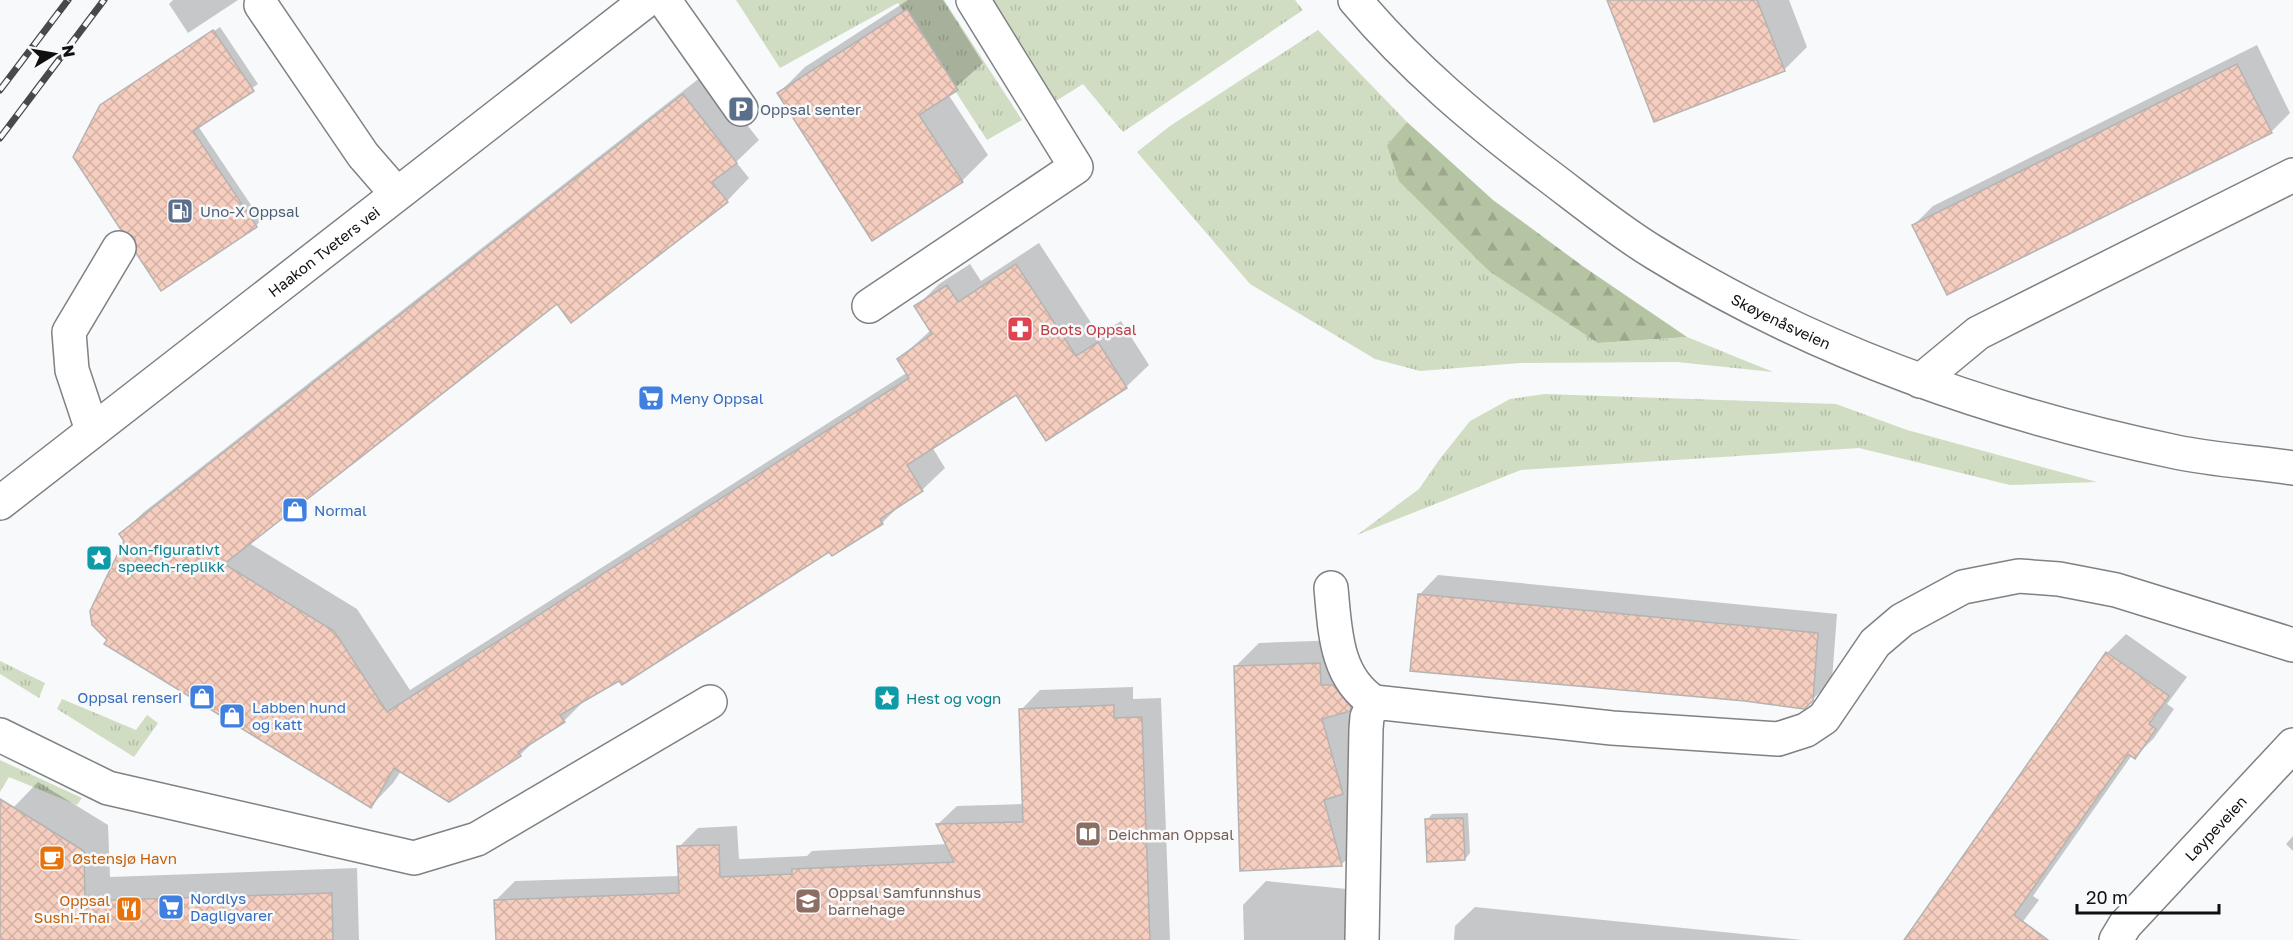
<svg xmlns="http://www.w3.org/2000/svg" width="2293" height="940" viewBox="0 0 2293 940" font-family="'Golos Text',sans-serif">
<defs>
<pattern id="grass-tufts" width="24" height="20" patternUnits="userSpaceOnUse" patternTransform="scale(1.5)"><rect width="24" height="20" fill="#d1ddc2"/><path d="M3 7l-1-3M5 7V3M7 7l1-3M15 17l-1-3M17 17v-4M19 17l1-3" fill="none" stroke="#b2bda6"/></pattern>
<pattern id="forest-firs" width="22" height="20" patternUnits="userSpaceOnUse" patternTransform="scale(1.5)"><rect width="22" height="20" fill="#b5c5a3"/><path d="M5 1l3.5 6h-7zM16 11l3.5 6h-7z" fill="#9ba88b"/></pattern>
<pattern id="building-cross-hatch" width="8" height="8" patternUnits="userSpaceOnUse" patternTransform="scale(1.5)"><rect width="8" height="8" fill="#f6cec0"/><path d="M0 0l8 8M0 8l8-8" fill="none" stroke="#d2b0a4"/></pattern>
</defs>
<rect width="100%" height="100%" fill="#f7f9fb"/>
<!-- grass -->
<g fill="url(#grass-tufts)">
<polygon points="736,0 944,0 1022,120 987,140 898,3 780,68"/>
<polygon points="989,0 1295,0 1303,10 1123,132 1083,84 1053,103"/>
<polygon points="1318,30 1407,122 1387,145 1598,343 1687,337 1773,372 1677,362 1520,363 1420,371 1375,359 1250,284 1137,152 1170,126"/>
<polygon points="1545,394 1836,404 1907,430 2097,482 2010,485 1859,448 1521,470 1357,535 1419,489 1439,460 1470,421 1510,399"/>
<polygon points="0,661 45,683 39,698 0,674"/>
<polygon points="62,699 136,730 147,715 158,723 134,757 57,709"/>
<polygon points="0,760 2,761 82,798 77,805 9,777 0,792"/>
</g>
<!-- forest -->
<polygon fill="url(#forest-firs)" points="1407,122 1493,200 1584,267 1687,337 1598,343 1489,271 1399,181 1387,145"/>
<!-- shadow -->
<g fill="#0003">
<polygon points="173,0 238,0 188,33 169,4"/>
<polygon points="908,0 943,0 983,63 948,94 988,155 962,181 779,93 805,67"/>
<polygon points="1609,0 1789,0 1807,47 1784,70"/>
<polygon points="220,27 258,84 198,126 261,220 256,226 136,237 103,105"/>
<polygon points="2257,45 2290,113 2271,132 1914,225 1933,206"/>
<polygon points="706,73 759,140 736,162 749,178 727,201 557,302 249,543 357,609 410,690 908,372 899,359 931,330 916,307 939,284 970,264 981,281 1039,243 1099,335 1121,321 1149,365 1126,387 1016,393 932,447 945,468 922,490 900,505 882,523 829,550 586,699 564,721 536,739 520,755 401,771 393,783 371,806 109,640 92,620 92,605 126,541 121,534 144,512"/>
<polygon points="1438,575 1837,614 1832,680 1812,700 1419,595"/>
<polygon points="2126,634 2187,677 2167,704 2174,709 2154,738 2135,757 2132,755 2033,896 2039,900 2009,940 1930,940 2107,653"/>
<polygon points="1343,640 1372,686 1349,710 1366,770 1365,841 1342,864 1242,869 1235,667 1259,643"/>
<polygon points="1133,687 1133,699 1161,698 1170,940 498,940 496,900 515,881 680,876 679,847 698,828 737,826 739,859 807,856 812,851 948,844 938,824 957,806 1024,804 1021,710 1040,690"/>
<polygon points="38,782 108,825 110,877 357,868 359,940 0,940 0,828 13,808"/>
<polygon points="1468,813 1470,853 1465,859 1427,820 1432,814"/>
<polygon points="2293,836 2293,851 2286,844"/>
<polygon points="1266,881 1357,890 1363,940 1244,940 1243,905"/>
<polygon points="1475,907 1803,940 1454,940 1455,926"/>
</g>
<!-- building -->
<g fill="url(#building-cross-hatch)" stroke="#b6b3b3" stroke-width="1.5">
<polygon points="1607,0 1757,0 1785,71 1654,122"/>
<polygon points="907,9 958,90 919,115 963,182 872,241 777,93"/>
<polygon points="213,30 254,91 193,131 257,227 161,291 136,253 135,238 121,230 73,157 100,105"/>
<polygon points="2237,64 2272,133 1947,295 1912,225"/>
<polygon points="683,94 737,163 712,182 728,202 571,323 557,304 224,564 334,631 387,712 909,378 897,359 932,334 914,306 947,285 958,302 1016,264 1076,356 1098,342 1127,388 1046,441 1016,395 907,465 923,491 880,519 883,524 832,556 829,552 622,685 619,681 560,715 565,722 518,752 521,756 449,802 394,768 371,808 104,644 107,640 92,625 90,611 124,541 119,534"/>
<polygon points="1418,594 1818,633 1813,701 1804,709 1745,701 1410,671"/>
<polygon points="2106,652 2169,696 2149,724 2156,729 2135,759 2128,754 2014,915 2048,940 1904,940"/>
<polygon points="1320,663 1321,685 1333,685 1351,707 1350,711 1322,719 1343,794 1324,800 1342,866 1240,871 1234,666"/>
<polygon points="1114,705 1114,718 1142,717 1150,940 496,940 494,900 679,893 677,846 719,845 720,877 792,874 792,869 954,862 936,824 1023,822 1019,709"/>
<polygon points="0,799 84,851 85,901 332,893 333,940 0,940"/>
<polygon points="1463,818 1465,860 1427,862 1425,819"/>
</g>
<g fill="none" stroke-linecap="round" stroke-linejoin="round">
<defs>
<g id="minor">
<polyline points="664,0 741,109"/>
<path id="s1" d="M1355,0c56,67 122,122 191,174 36,27 71,56 109,79 158,98 338,161 521,199 38,8 78,10 117,16"/>
<polyline points="261,5 363,155 396,193"/>
<polyline points="869,306 1076,167 973,0"/>
<polyline points="1920,381 1978,333 2293,175"/>
<polyline points="92,430 72,370 69,332 119,248"/>
<path id="s2" d="M0,503l647,-503"/>
<path d="M1331,588c4,41 4,89 43,114"/>
<polyline points="0,735 108,788 414,858 477,839 710,702"/>
<polyline points="1362,940 1366,729 1367,717 1374,702 1612,728 1778,739 1806,730 1824,718 1875,643 1902,620 1963,587 2019,576 2059,579 2116,590 2293,645"/>
<path id="s3" d="M2116,940l9,-15 168,-180"/>
</g>
</defs>
<!-- minor casing -->
<use href="#minor" stroke="#7f8183" stroke-width="36"/>
<!-- minor -->
<use href="#minor" stroke="#fff" stroke-width="33"/>
<defs>
<g id="rail">
<polyline points="0,90 68,0"/>
<polyline points="0,138 104,0"/>
</g>
</defs>
<!-- rail casing -->
<use href="#rail" stroke="#48494a" stroke-width="7"/>
<!-- rail -->
<use href="#rail" stroke="#f7f9fb" stroke-width="4.5" stroke-dasharray="14" stroke-linecap="butt"/>
</g>
<!-- icons -->
<defs>
<symbol id="parking-square" viewBox="-11 -11 22 22"><rect x="-9" y="-9" width="18" height="18" rx="4" fill="#5c6f8a" stroke="#f7f9fb"/><path d="M-3.5-5.5H1a3.5 3.5 0 0 1 0 7H-1V5.5H-3.5ZM-1-3.4V-.6H.8a1.4 1.4 0 0 0 0-2.8Z" fill="#fff"/></symbol>
<symbol id="fuel-square" viewBox="-11 -11 22 22"><rect x="-9" y="-9" width="18" height="18" rx="4" fill="#5c6f8a" stroke="#f7f9fb"/><path d="M-5.5-6h7V0h2V4h1.3V-2.5L3-4.5l.8-.8L6-3V5H2.5V1h-1V6h-7ZM-4.2-4.7v3.2H.2V-4.7Z" fill="#fff"/></symbol>
<symbol id="pharmacy-square" viewBox="-11 -11 22 22"><rect x="-9" y="-9" width="18" height="18" rx="4" fill="#e0444e" stroke="#f7f9fb"/><path d="M-2-6h4v4h4v4h-4v4h-4v-4h-4v-4h4Z" fill="#fff"/></symbol>
<symbol id="supermarket-square" viewBox="-11 -11 22 22"><rect x="-9" y="-9" width="18" height="18" rx="4" fill="#3f7fe0" stroke="#f7f9fb"/><path d="M-6-5.5h2.5l.6 2H6L4.5 2H-2.5L-4.4-4H-6ZM-1.5 3.2a1.3 1.3 0 1 0 .1 0ZM3 3.2a1.3 1.3 0 1 0 .1 0Z" fill="#fff"/></symbol>
<symbol id="shop-square" viewBox="-11 -11 22 22"><rect x="-9" y="-9" width="18" height="18" rx="4" fill="#3f7fe0" stroke="#f7f9fb"/><path d="M-5-2.5h2.3a2.7 3.5 0 0 1 5.4 0H5L5.5 6h-11ZM-1.5-2.5h3a1.5 2.3 0 0 0-3 0Z" fill="#fff"/></symbol>
<symbol id="sight-square" viewBox="-11 -11 22 22"><rect x="-9" y="-9" width="18" height="18" rx="4" fill="#0f9aa8" stroke="#f7f9fb"/><path d="M0-6L1.8-2.2L6-1.7L2.9 1.2L3.7 5.4L0 3.3L-3.7 5.4L-2.9 1.2L-6-1.7L-1.8-2.2Z" fill="#fff"/></symbol>
<symbol id="library-square" viewBox="-11 -11 22 22"><rect x="-9" y="-9" width="18" height="18" rx="4" fill="#8d6e63" stroke="#f7f9fb"/><path d="M-6-4Q-3-5.5-.7-3.5V5Q-3 3-6 4ZM6-4Q3-5.5 .7-3.5V5Q3 3 6 4Z" fill="#fff"/></symbol>
<symbol id="cafe-square" viewBox="-11 -11 22 22"><rect x="-9" y="-9" width="18" height="18" rx="4" fill="#e8710a" stroke="#f7f9fb"/><path d="M-5.5-4.5H6V0H3Q3 3.5 0 3.5H-2.5Q-5.5 3.5-5.5 0ZM3-3.2v2h1.7v-2ZM-6 4.5H4V6H-6Z" fill="#fff"/></symbol>
<symbol id="school-square" viewBox="-11 -11 22 22"><rect x="-9" y="-9" width="18" height="18" rx="4" fill="#8d6e63" stroke="#f7f9fb"/><path d="M0-5L7-2L0 1L-7-2ZM-4 1L0 2.5L4 1V4Q0 6-4 4Z" fill="#fff"/></symbol>
<symbol id="restaurant-square" viewBox="-11 -11 22 22"><rect x="-9" y="-9" width="18" height="18" rx="4" fill="#e8710a" stroke="#f7f9fb"/><path d="M-5-6h1v4h1v-4h1v4h1v-4h1v5L-1.5 .5V6h-2V.5L-5-1ZM5-6V6H3V1.5H1.5Q1.5-4 5-6Z" fill="#fff"/></symbol>
</defs>
<g fill-rule="evenodd">
<use href="#parking-square" x="726" y="94" width="30" height="30"/>
<use href="#fuel-square" x="165" y="196" width="30" height="30"/>
<use href="#pharmacy-square" x="1005" y="314" width="30" height="30"/>
<use href="#supermarket-square" x="636" y="383" width="30" height="30"/>
<use href="#shop-square" x="280" y="495" width="30" height="30"/>
<use href="#sight-square" x="84" y="543" width="30" height="30"/>
<use href="#shop-square" x="187" y="682" width="30" height="30"/>
<use href="#sight-square" x="872" y="683" width="30" height="30"/>
<use href="#shop-square" x="217" y="701" width="30" height="30"/>
<use href="#library-square" x="1073" y="819" width="30" height="30"/>
<use href="#cafe-square" x="37" y="843" width="30" height="30"/>
<use href="#school-square" x="793" y="886" width="30" height="30"/>
<use href="#supermarket-square" x="156" y="892" width="30" height="30"/>
<use href="#restaurant-square" x="114" y="894" width="30" height="30"/>
</g>
<g text-anchor="middle" dominant-baseline="central" stroke-width="5" stroke-linejoin="round" paint-order="stroke">
<!-- service labels -->
<g font-size="15" fill="#4e5e75" stroke="#f7f9fb" text-anchor="start">
<text x="760" y="109">Oppsal senter</text>
<text x="200" y="211">Uno-X Oppsal</text>
</g>
<!-- street labels -->
<g font-size="15" fill="#101011" stroke="#f7f9fb">
<text stroke="none"><textPath href="#s2" startOffset="410">Haakon Tveters vei</textPath></text>
<text stroke="none"><textPath href="#s1" startOffset="537">Skøyenåsveien</textPath></text>
<text stroke="none"><textPath href="#s3" startOffset="150">Løypeveien</textPath></text>
</g>
<!-- health labels -->
<g font-size="15" fill="#be3a42" stroke="#f7f9fb" text-anchor="start">
<text x="1040" y="329">Boots Oppsal</text>
</g>
<!-- shop labels -->
<g font-size="15" fill="#366cbe" stroke="#f7f9fb" text-anchor="start">
<text x="670" y="398">Meny Oppsal</text>
<text x="314" y="510">Normal</text>
<text x="182" y="697" text-anchor="end">Oppsal renseri</text>
<text x="252" y="707">Labben hund<tspan x="252" dy="17">og katt</tspan></text>
<text x="190" y="898">Nordlys<tspan x="190" dy="17">Dagligvarer</tspan></text>
</g>
<!-- culture labels -->
<g font-size="15" fill="#0d838f" stroke="#f7f9fb" text-anchor="start">
<text x="118" y="549">Non-figurativt<tspan x="118" dy="17">speech-replikk</tspan></text>
<text x="906" y="698">Hest og vogn</text>
</g>
<!-- education labels -->
<g font-size="15" fill="#785e54" stroke="#f7f9fb" text-anchor="start">
<text x="1108" y="834">Deichman Oppsal</text>
<text x="828" y="892">Oppsal Samfunnshus<tspan x="828" dy="17">barnehage</tspan></text>
</g>
<!-- food labels -->
<g font-size="15" fill="#c56008" stroke="#f7f9fb" text-anchor="start">
<text x="72" y="858">Østensjø Havn</text>
<text x="110" y="900" text-anchor="end">Oppsal<tspan x="110" dy="17">Sushi-Thai</tspan></text>
</g>
</g>
<!-- north arrow -->
<g transform="translate(54 54) rotate(79)" stroke="#f7f9fb" stroke-width="4.5" paint-order="stroke">
<path d="M0-4.5L10 22L0 15L-10 22Z" fill="#101011"/>
<text y="-9" font-size="16" font-weight="bold" text-anchor="middle" fill="#101011">N</text>
</g>
<!-- scale -->
<path d="M2077 904v9h142v-9" fill="none" stroke="#101011" stroke-width="3"/>
<text x="2086" y="904" font-size="18" fill="#101011" stroke="#f7f9fb" stroke-width="4.5" paint-order="stroke">20 m</text>
</svg>
